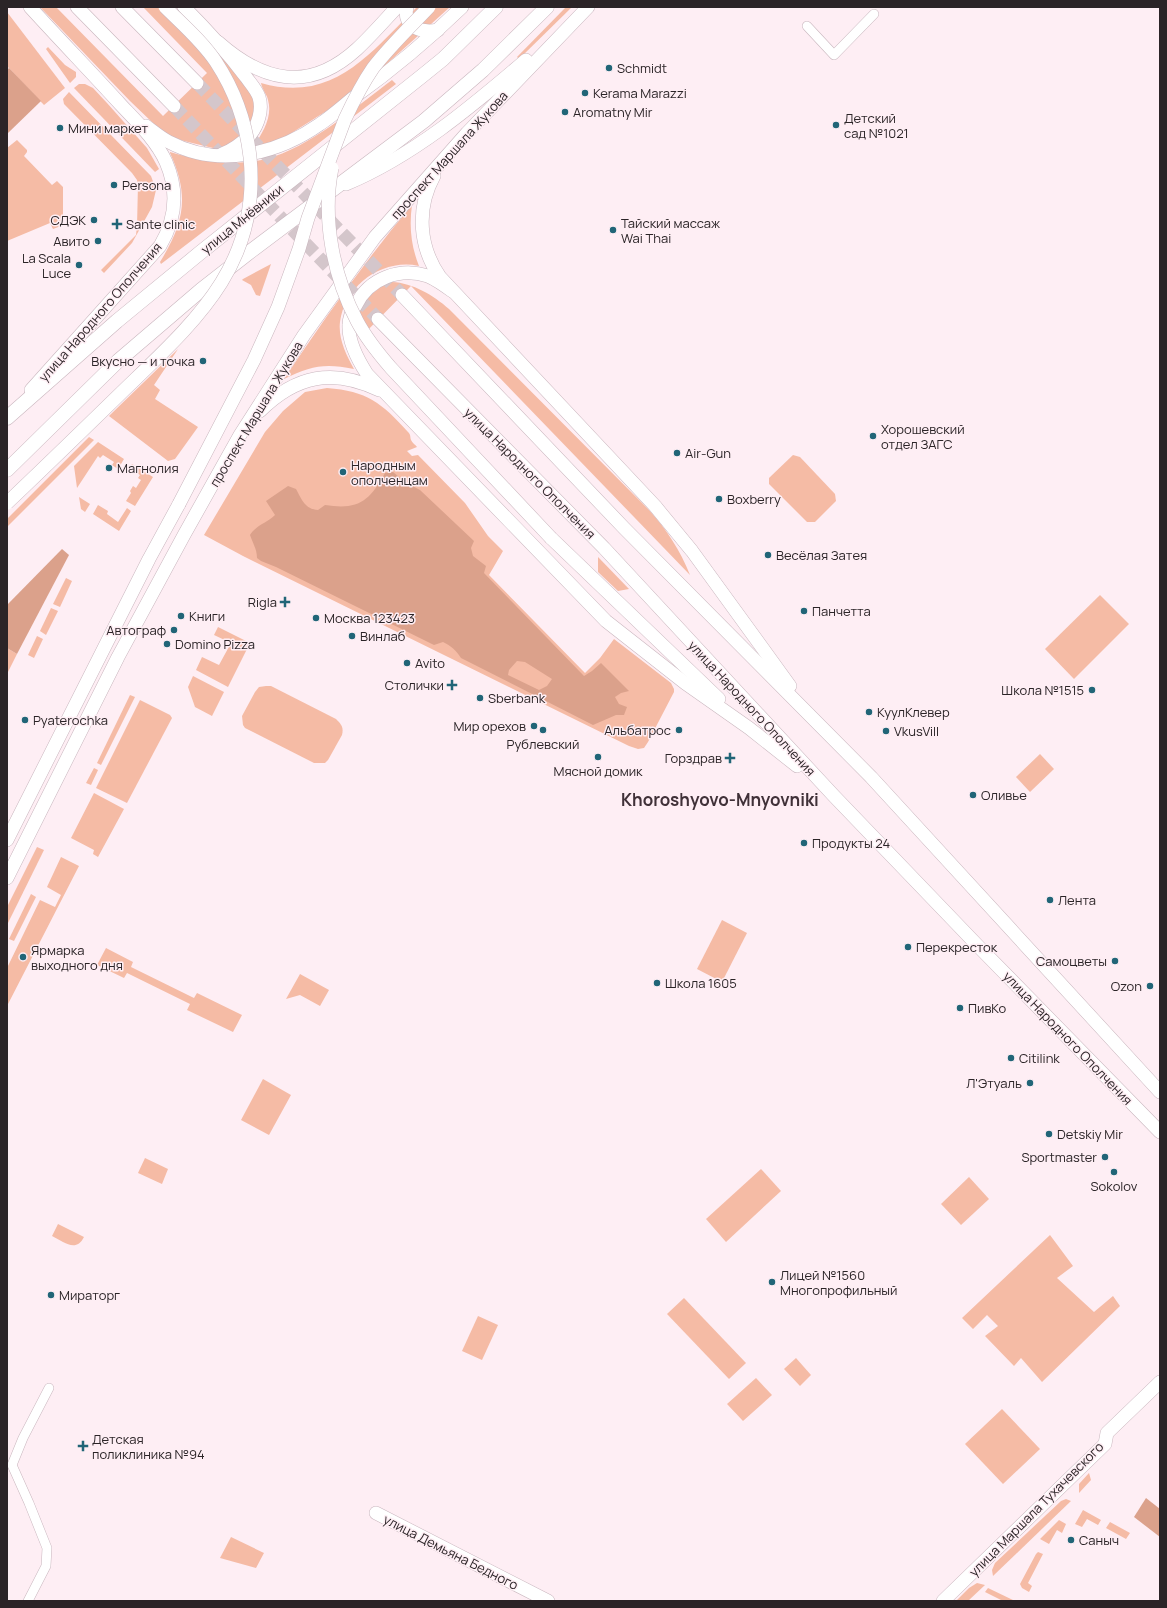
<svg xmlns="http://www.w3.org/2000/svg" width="1167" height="1608" viewBox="0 0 1167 1608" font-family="Manrope,sans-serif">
<rect width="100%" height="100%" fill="#feeef4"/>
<!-- green -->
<g fill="#f5bba5">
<polygon points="40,7 56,7 163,116 207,73 143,7 174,7 238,75 254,98 255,116 248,131 225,148 213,148 184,141 170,136 154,124 130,101"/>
<path d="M417,7h33l-70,63 -52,40 -38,24 -14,7 -23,6c9,-13 20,-30 15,-47 -1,-5 -6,-11 -7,-17 73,21 110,-31 156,-76z"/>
<polygon points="566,7 572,7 519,59 517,57"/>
<polygon points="7,12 65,88 44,105 7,66"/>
<polygon points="48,47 65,65 76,72 76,77 70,83 46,49"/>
<path d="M392,80l4,4 -235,180 -1,-2c24,-39 30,-66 10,-109v-1c31,9 64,15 96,7 43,-11 91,-53 126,-79z"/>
<polygon points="79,84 85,84 93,88 107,103 147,148 159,169 155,172 74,88"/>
<polygon points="69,92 151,176 156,190 152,207 132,243 104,273 101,270 136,235 137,226 138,184 137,180 132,173 64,104 63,99"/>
<polygon points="17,140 27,150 27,152 24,156 52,185 57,181 63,187 63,223 61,226 53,229 50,223 7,241 7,148"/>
<path d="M412,205c-3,21 -1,41 7,61 -36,-8 -74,19 -79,56 -2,16 6,33 14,47 -30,-6 -43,-3 -70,10 40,-60 81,-118 128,-174z"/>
<polygon points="271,264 260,296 256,295 251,285 242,280 243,279"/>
<path d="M392,282c21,1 41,13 57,27l200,201c18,20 31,40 41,65l-279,-289 -50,51 -4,-11 4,-23 23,-19z"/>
<polygon points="178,349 154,385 160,390 155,399 198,427 175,459 168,461 109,416"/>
<path d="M327,388c40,3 55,15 81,44 3,3 2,5 3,8 1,3 5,5 6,7l-10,4 5,5 6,-1 47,48 23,33 15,15 -14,24 96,98 15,-15 14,-19 57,44 3,6v3l-26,50 -4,6 -6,1 -9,-3 -386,-190 -39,-21 61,-103 18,-21 22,-19z"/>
<polygon points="89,437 94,440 7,527 7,519"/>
<polygon points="98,442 124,459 118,469 112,465 114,462 103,455 100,458 98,456 77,488 74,466"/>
<polygon points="793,455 800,457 835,494 836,501 815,522 807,522 769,484 769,478"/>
<polygon points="132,464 153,477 135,506 126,501 131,493 130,491 133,486 136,488 141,480 138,478 140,475 129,468"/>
<polygon points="79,497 90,504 85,512 81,509"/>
<polygon points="98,505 108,511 107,514 118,522 127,508 131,511 119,531 93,514"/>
<polygon points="598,557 629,589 618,591 598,572"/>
<polygon points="66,578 72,581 60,607 53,604"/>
<polygon points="1100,595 1129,624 1074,679 1045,649"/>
<polygon points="51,608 58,611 46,635 40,631"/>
<polygon points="218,627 250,643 228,687 196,670 202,657 219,665 231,643 214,635"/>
<polygon points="37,636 43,639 34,658 28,655"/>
<polygon points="7,648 17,654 7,674"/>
<polygon points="193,676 224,692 212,716 195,707 188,687"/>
<path d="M266,686h5l65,33c5,5 8,8 6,16l-14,25 -3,3h-11l-69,-35 -2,-3 -1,-9 13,-24 4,-5z"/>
<polygon points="130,695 135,697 101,765 97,763"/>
<polygon points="140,700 170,715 172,718 127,803 96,788"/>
<polygon points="1040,754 1054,769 1030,792 1016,777"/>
<polygon points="94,768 98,770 91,785 86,783"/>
<polygon points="94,793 124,809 98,857 93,854 94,850 71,838"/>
<polygon points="37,847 44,850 7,925 7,907"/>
<polygon points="61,857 79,866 7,1006 7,968 40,900 55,907 61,895 47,887"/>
<polygon points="31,894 36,897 14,941 9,939"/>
<polygon points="722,920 747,933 722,982 697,969"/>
<polygon points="106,948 133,962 131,967 194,998 197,993 242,1015 233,1032 187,1010 190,1004 127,973 124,978 97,965"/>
<polygon points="300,974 329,990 320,1006 300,995 286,999"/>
<polygon points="263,1079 291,1095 269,1135 241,1120"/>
<polygon points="145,1158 168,1169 162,1184 138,1173"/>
<polygon points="761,1169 781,1191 726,1242 706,1219"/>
<polygon points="969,1177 989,1199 961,1225 941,1204"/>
<path d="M58,1224l26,13c-8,16 -20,5 -32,-1z"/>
<polygon points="1050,1235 1073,1266 1057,1278 1094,1312 1113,1296 1120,1306 1042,1382 1021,1358 1014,1366 985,1336 998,1326 987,1315 973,1329 962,1318"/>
<polygon points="684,1298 746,1363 729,1379 667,1314"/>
<polygon points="478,1316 498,1325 482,1360 462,1351"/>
<polygon points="796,1358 811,1375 800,1386 784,1369"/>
<polygon points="756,1378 772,1395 743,1421 727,1404"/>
<polygon points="1002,1409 1040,1449 1003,1484 965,1444"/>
<polygon points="1089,1473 1091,1480 1079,1493 1079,1484"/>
<polygon points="1066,1499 1071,1501 993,1576 992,1570 995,1563 1061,1501"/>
<polygon points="1083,1510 1101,1520 1098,1525 1087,1519 1082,1527 1075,1524"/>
<polygon points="1059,1520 1066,1524 1062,1533 1057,1530 1049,1544 1040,1539"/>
<polygon points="1110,1522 1130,1533 1126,1539 1106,1528"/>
<polygon points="231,1537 264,1553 256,1568 220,1558"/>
<polygon points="1038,1552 1043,1554 1028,1583 1032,1586 1029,1592 1022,1588 1020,1584 1036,1554"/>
<polygon points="977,1583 985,1585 968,1601 956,1601 969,1588"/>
<polygon points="988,1588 1015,1601 1003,1601 985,1592"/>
</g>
<!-- forest -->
<g fill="#dba18b" fill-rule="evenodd">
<polygon points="9,68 41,101 7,134 7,70"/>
<path d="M393,472l12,10 15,8 54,51 -3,7 2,8 13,10 -2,7 100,103 8,-5 9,-8 28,28 -8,2 -6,4 4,7 8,3 -3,8h-8l-23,10 -132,-67c-5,-8 -10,-12 -18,-16l-9,3 -158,-78 -15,-6 -4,-3c0,-9 -4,-14 -7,-23 6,-10 17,-12 25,-20l-9,-14 22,-15 8,3c6,11 9,20 22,21l7,-5c33,5 44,-3 60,-32zM517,661l8,1 27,17 -5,7 -8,4 -31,-15 1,-5z"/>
<polygon points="62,549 69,555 17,654 7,648 7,605"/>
<polygon points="1146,1498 1160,1509 1160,1537 1134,1517"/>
</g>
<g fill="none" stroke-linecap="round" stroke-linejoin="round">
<!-- secondary-tunnel -->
<g stroke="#d4c6cb" stroke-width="13" stroke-dasharray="13 6" stroke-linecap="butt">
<polyline points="197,83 402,295"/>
<polyline points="174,106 378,319"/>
</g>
<defs>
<g id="street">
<polyline points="807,26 834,55 874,14"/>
<polyline points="28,1601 46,1566 47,1548 29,1503 12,1465 23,1438 49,1388"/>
</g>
<g id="secondary">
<path d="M30,7c30,33 61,65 91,98 16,17 35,35 45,57 13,30 10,57 -6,84l-129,144"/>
<polyline points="77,7 174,106"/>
<polyline points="122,7 197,83"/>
<path d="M184,7c22,22 43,45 62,70 4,6 10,12 13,20 4,13 -1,28 -9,38 -8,8 -17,15 -28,19"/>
<path d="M407,7c-5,21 16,26 31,23"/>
<path d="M218,42c45,40 91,51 139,7 14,-13 27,-28 40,-42"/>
<path d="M146,126c8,6 15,12 23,16 49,26 107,13 151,-18 12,-8 22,-17 33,-26 39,-28 75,-58 109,-91"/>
<path d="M434,176c-18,33 -15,71 6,101l215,229 37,45 98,135"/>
<path d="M346,184c67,-28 125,-77 180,-124"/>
<path d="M452,291c-8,-6 -15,-11 -24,-15 -28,-9 -59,2 -72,29 -4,6 -7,13 -7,20 -1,17 9,35 18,49l239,247 79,62 64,45 48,38"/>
<polyline points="402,295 624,528 871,777 1160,1092"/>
<polyline points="378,319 604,548 834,796 979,947 1160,1132"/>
<path d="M260,411c36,-36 73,-43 119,-21"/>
<polyline points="551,538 719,699"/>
<polyline points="7,840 149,559 179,504"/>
<polyline points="7,878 118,657 184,535 240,435 304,335 375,237 467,133 588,7"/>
<polyline points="376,1513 548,1601"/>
<polyline points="943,1601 1105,1444 1107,1433 1160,1382"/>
</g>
<g id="primary">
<polyline points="7,418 117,321 201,252 422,76 443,59 496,7"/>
<polyline points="7,470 118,361 201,290 247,254 424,121 483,70 547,7"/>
</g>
</defs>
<!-- street casing -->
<use href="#street" stroke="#c9b6be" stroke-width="10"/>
<!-- secondary casing -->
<use href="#secondary" stroke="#c9b6be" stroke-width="14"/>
<!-- primary casing -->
<use href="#primary" stroke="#c9b6be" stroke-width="15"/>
<!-- street -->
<use href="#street" stroke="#fff" stroke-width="9"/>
<!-- secondary -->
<use href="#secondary" stroke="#fff" stroke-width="13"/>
<!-- primary -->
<use href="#primary" stroke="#fff" stroke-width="14"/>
<defs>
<g id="secondary-bridge">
<path d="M332,168c-10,50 1,108 25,153 9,17 21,32 34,47l160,170"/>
<path d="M7,503c38,-36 76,-73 114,-110 71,-69 140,-126 129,-236 -4,-35 -15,-66 -34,-95 -14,-21 -34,-38 -51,-55"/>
<path d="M179,504l75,-144 24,-53 21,-58 9,-31 37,-99c8,-17 17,-35 28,-51 17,-22 37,-41 56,-61"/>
</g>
</defs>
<!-- secondary-bridge casing -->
<use href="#secondary-bridge" stroke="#c9b6be" stroke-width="14" stroke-linecap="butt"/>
<!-- secondary-bridge -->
<use href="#secondary-bridge" stroke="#fff" stroke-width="13"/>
</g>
<!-- markers -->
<g fill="#216577" stroke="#feeef4" stroke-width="1.5">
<circle cx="609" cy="68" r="4"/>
<circle cx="585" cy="93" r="4"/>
<circle cx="565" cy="112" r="4"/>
<circle cx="836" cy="125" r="4"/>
<circle cx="60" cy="128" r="4"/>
<circle cx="114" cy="185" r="4"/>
<circle cx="94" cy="220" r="4"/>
<path d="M115 218h4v4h4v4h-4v4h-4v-4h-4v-4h4z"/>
<circle cx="613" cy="230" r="4"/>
<circle cx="98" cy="241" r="4"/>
<circle cx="79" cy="265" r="4"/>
<circle cx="203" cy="361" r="4"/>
<circle cx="873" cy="436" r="4"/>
<circle cx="677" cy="453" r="4"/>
<circle cx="109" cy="468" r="4"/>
<circle cx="343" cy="472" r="4"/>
<circle cx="719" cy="499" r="4"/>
<circle cx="768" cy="555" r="4"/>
<path d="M283 596h4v4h4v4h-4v4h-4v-4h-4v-4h4z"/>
<circle cx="804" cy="611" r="4"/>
<circle cx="181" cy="616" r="4"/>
<circle cx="316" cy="618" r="4"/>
<circle cx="174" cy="630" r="4"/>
<circle cx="352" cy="636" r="4"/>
<circle cx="167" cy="644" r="4"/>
<circle cx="407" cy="663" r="4"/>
<path d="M450 679h4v4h4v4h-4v4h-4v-4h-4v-4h4z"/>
<circle cx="1092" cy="690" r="4"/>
<circle cx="480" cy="698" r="4"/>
<circle cx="869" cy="712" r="4"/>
<circle cx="25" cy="720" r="4"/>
<circle cx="534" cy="726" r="4"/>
<circle cx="543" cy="730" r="4"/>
<circle cx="679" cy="730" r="4"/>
<circle cx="886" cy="731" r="4"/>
<circle cx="598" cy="757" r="4"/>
<path d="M728 752h4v4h4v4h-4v4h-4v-4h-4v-4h4z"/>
<circle cx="973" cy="795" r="4"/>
<circle cx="804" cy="843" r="4"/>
<circle cx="1050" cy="900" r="4"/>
<circle cx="908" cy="947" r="4"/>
<circle cx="23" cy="957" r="4"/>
<circle cx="1115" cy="961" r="4"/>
<circle cx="657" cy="983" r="4"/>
<circle cx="1150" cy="986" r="4"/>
<circle cx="960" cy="1008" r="4"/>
<circle cx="1011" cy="1058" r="4"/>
<circle cx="1030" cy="1083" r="4"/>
<circle cx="1049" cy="1134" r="4"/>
<circle cx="1105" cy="1157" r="4"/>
<circle cx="1114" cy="1172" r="4"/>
<circle cx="772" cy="1282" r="4"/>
<circle cx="51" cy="1295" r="4"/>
<path d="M81 1440h4v4h4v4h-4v4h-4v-4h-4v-4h4z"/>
<circle cx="1071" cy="1540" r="4"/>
</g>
<g text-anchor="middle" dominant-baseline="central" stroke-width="3" stroke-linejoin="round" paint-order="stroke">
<!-- poi labels -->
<g font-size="13" fill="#2b2427" stroke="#feeef4" text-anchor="start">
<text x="617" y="68">Schmidt</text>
<text x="593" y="93">Kerama Marazzi</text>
<text x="573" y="112">Aromatny Mir</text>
<text x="844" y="118">Детский<tspan x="844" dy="15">сад №1021</tspan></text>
<text x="68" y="128">Мини маркет</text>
<text x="122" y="185">Persona</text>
<text x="86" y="220" text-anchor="end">СДЭК</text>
<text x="621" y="223">Тайский массаж<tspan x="621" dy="15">Wai Thai</tspan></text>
<text x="126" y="224">Sante clinic</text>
<text x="90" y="241" text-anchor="end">Авито</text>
<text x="71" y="258" text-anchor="end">La Scala<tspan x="71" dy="15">Luce</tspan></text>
<text x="195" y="361" text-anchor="end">Вкусно — и точка</text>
<text x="881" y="429">Хорошевский<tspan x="881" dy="15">отдел ЗАГС</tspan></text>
<text x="685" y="453">Air-Gun</text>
<text x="351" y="465">Народным<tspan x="351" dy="15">ополченцам</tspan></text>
<text x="117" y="468">Магнолия</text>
<text x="727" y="499">Boxberry</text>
<text x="776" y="555">Весёлая Затея</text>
<text x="277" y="602" text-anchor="end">Rigla</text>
<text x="812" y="611">Панчетта</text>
<text x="189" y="616">Книги</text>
<text x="324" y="618">Москва 123423</text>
<text x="166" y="630" text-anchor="end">Автограф</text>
<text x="360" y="636">Винлаб</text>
<text x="175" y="644">Domino Pizza</text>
<text x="415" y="663">Avito</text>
<text x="444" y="685" text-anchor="end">Столички</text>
<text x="1084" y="690" text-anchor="end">Школа №1515</text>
<text x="488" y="698">Sberbank</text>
<text x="877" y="712">КуулКлевер</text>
<text x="33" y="720">Pyaterochka</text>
<text x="526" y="726" text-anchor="end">Мир орехов</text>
<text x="671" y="730" text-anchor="end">Альбатрос</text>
<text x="894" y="731">VkusVill</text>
<text x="543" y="744" text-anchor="middle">Рублевский</text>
<text x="722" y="758" text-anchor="end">Горздрав</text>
<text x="598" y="771" text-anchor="middle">Мясной домик</text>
<text x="981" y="795">Оливье</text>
<text x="812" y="843">Продукты 24</text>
<text x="1058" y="900">Лента</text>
<text x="916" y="947">Перекресток</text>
<text x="31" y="950">Ярмарка<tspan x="31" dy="15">выходного дня</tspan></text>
<text x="1107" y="961" text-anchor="end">Самоцветы</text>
<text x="665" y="983">Школа 1605</text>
<text x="1142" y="986" text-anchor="end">Ozon</text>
<text x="968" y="1008">ПивКо</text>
<text x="1019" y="1058">Citilink</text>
<text x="1022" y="1083" text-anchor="end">Л'Этуаль</text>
<text x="1057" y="1134">Detskiy Mir</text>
<text x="1097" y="1157" text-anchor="end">Sportmaster</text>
<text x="1114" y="1186" text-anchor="middle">Sokolov</text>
<text x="780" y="1275">Лицей №1560<tspan x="780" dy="15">Многопрофильный</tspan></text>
<text x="59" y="1295">Мираторг</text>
<text x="92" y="1439">Детская<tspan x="92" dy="15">поликлиника №94</tspan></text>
<text x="1079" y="1540">Саныч</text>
</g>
<!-- street labels -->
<g font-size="13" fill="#2b2427" stroke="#feeef4">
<text transform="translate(449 155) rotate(-48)">проспект Маршала Жукова</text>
<text transform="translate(242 219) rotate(-39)">улица Мнёвники</text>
<text transform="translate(100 312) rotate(-49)">улица Народного Ополчения</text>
<text transform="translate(256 414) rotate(-59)">проспект Маршала Жукова</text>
<text transform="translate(530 473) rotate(45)">улица Народного Ополчения</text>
<text transform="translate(752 708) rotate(47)">улица Народного Ополчения</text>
<text transform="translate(1068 1038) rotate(46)">улица Народного Ополчения</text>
<text transform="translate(1036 1509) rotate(-45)">улица Маршала Тухачевского</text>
<text transform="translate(451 1552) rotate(27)">улица Демьяна Бедного</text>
</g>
<!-- district labels -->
<g font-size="17" font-weight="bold" fill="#403138" stroke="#feeef4">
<text x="720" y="799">Khoroshyovo-Mnyovniki</text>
</g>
</g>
<!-- border -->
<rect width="1167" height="1608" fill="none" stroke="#2b2427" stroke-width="16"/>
</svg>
